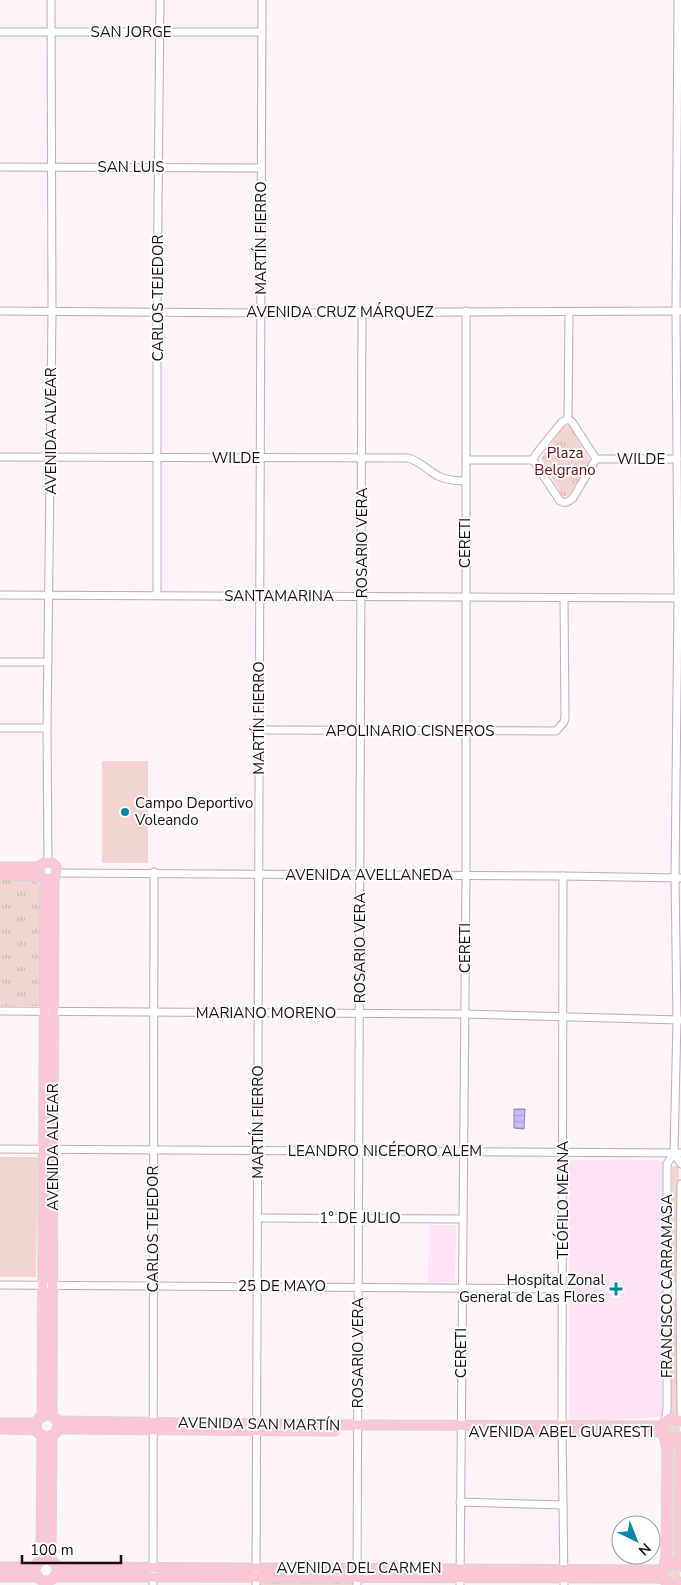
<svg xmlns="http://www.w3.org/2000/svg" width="681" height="1585" viewBox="0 0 681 1585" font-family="'Nunito Sans',sans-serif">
<defs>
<pattern id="park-tufts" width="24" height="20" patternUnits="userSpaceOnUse" patternTransform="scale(1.25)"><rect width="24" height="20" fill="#f4d4d1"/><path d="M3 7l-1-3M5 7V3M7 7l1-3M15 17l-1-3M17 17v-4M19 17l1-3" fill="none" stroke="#d0b5b3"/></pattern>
<pattern id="water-rules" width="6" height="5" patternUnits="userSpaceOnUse" patternTransform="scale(1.25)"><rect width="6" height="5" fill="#c7bafd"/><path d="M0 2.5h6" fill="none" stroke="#aa9fd8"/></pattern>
</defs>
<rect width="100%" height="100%" fill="#fef4fa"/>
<!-- built -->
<g fill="#fde3f3">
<polygon points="569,1160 663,1160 662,1417 569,1422"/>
<polygon points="429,1225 456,1225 455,1282 428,1282"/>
</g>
<!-- grass -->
<g fill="#f4d4d1">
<rect x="102" y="761" width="46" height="102"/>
<polygon points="0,1157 38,1157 36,1277 0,1277"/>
<polygon points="48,1163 50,1163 49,1279 47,1279"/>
<polygon points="672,1166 679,1166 678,1282 672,1282"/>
<polygon points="47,1294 49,1294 48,1410 46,1410"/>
<polygon points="672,1299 678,1299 677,1415 671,1415"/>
<circle cx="673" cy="1429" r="7"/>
<polygon points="46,1440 48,1440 47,1556 45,1556"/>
<polygon points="670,1445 676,1445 676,1561 669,1561"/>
<circle cx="673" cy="1575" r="7"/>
</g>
<!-- park -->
<g fill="url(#park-tufts)">
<polygon points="567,425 570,426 589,459 589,463 568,496 563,497 541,459 563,427"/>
<polygon points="0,880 36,880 42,888 39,1006 0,1006"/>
<rect x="259" y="1582" width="95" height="3"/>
</g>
<!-- water -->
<polygon fill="url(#water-rules)" stroke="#9286b7" points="514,1109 525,1109 524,1129 514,1128"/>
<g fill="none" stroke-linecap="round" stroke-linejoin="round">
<defs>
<g id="minor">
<polyline points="0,32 262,32"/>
<polyline points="0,167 261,168"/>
<polyline points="0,311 261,313 681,311"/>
<polyline points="568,419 569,312"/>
<path d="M0,457l408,1c12,3 19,12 30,18 9,4 18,5 27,5"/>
<polyline points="466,460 533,460 536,454 562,422 568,419 572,422 596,459 677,459"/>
<path d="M533,460l27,41c5,3 8,1 13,-3l23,-39"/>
<polyline points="0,595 678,598"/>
<polyline points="157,595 157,311 160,0"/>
<polyline points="0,662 48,662"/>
<polyline points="0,728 47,728"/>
<polyline points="259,730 556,731 564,722 565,717 564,598"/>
<polyline points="48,862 47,728 52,312 51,0"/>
<polyline points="57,873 563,876 681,878"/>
<polyline points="563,876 562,1425 564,1585"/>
<polyline points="0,1011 465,1014 680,1020"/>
<polyline points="0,1149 681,1153"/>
<polyline points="674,1153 681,1164"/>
<polyline points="681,1184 680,1288 681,1413"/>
<polyline points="257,1218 463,1219"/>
<polyline points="0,1285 564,1289"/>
<polyline points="665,1421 667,1409 667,1164 674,1153 677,1020 675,878 678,598 676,311 678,0"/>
<polyline points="460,1502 563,1505"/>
<polyline points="153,1585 154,872"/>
<polyline points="256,1585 262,0"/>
<polyline points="357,1585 362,312"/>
<polyline points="460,1585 466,875 466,311"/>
</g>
<g id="major">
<circle cx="48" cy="871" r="9"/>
<polyline points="0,867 39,867"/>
<polyline points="0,875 40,876"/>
<circle cx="47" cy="1426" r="11"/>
<polyline points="52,1416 54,878"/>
<polyline points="42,1417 45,880"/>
<polyline points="57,1421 358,1425 662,1426"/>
<path d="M681,1421l-10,-3c-13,5 -12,19 2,22l8,-3"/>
<polyline points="0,1423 37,1423"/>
<polyline points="0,1429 37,1430"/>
<polyline points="57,1429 335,1431"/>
<polyline points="510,1431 662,1432"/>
<polyline points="664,1436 667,1450 666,1557 664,1566"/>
<polyline points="681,1443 681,1566"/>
<circle cx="46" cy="1570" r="11"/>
<polyline points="41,1560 42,1435"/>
<polyline points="51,1560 52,1435"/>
<polyline points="0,1567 36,1567"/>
<polyline points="57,1567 662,1570"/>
<polyline points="0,1577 38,1577"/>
<polyline points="55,1577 662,1578"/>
<polyline points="669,1585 662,1578 663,1568 671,1563 681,1566"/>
<polyline points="677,1585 681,1582"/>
</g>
</defs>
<!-- minor casing -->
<use href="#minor" stroke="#c1aab8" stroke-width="9"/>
<!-- major casing -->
<use href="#major" stroke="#d5d3d5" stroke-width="11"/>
<!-- minor -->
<use href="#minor" stroke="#fff" stroke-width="7"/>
<!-- major -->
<use href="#major" stroke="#fbc7d4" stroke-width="9"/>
</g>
<!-- markers -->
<g fill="#0586a9" stroke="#fff" stroke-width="2">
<circle cx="125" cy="812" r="5"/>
<path d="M613.5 1281.5h5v5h5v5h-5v5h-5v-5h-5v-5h5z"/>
</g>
<g text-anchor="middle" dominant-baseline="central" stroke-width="4" stroke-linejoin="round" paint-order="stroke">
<!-- street labels -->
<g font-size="15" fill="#150d13" stroke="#fff">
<text x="131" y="32">SAN JORGE</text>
<text x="131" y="167">SAN LUIS</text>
<text transform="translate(261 238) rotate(-90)">MARTÍN FIERRO</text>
<text transform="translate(158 298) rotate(-90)">CARLOS TEJEDOR</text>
<text x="340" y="312">AVENIDA CRUZ MÁRQUEZ</text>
<text transform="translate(51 431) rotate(-90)">AVENIDA ALVEAR</text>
<text x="236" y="458">WILDE</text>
<text x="641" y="459">WILDE</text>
<text transform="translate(362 543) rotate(-90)">ROSARIO VERA</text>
<text transform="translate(465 543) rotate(-90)">CERETI</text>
<text x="279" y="596">SANTAMARINA</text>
<text transform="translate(259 718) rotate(-90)">MARTÍN FIERRO</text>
<text x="410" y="731">APOLINARIO CISNEROS</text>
<text x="369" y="875">AVENIDA AVELLANEDA</text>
<text transform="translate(360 948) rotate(-90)">ROSARIO VERA</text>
<text transform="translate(465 948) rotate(-90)">CERETI</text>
<text x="266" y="1013">MARIANO MORENO</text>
<text transform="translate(258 1122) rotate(-90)">MARTÍN FIERRO</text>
<text transform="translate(53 1147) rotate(-90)">AVENIDA ALVEAR</text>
<text x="385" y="1151">LEANDRO NICÉFORO ALEM</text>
<text transform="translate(563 1200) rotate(-90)">TEÓFILO MEANA</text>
<text x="360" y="1218">1° DE JULIO</text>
<text transform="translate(153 1229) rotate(-90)">CARLOS TEJEDOR</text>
<text x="282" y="1286">25 DE MAYO</text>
<text transform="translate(667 1286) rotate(-90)">FRANCISCO CARRAMASA</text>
<text transform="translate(358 1353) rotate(-90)">ROSARIO VERA</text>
<text transform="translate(461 1353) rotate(-90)">CERETI</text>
<text transform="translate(259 1424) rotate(1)">AVENIDA SAN MARTÍN</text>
<text x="561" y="1432">AVENIDA ABEL GUARESTI</text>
<text x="359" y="1568">AVENIDA DEL CARMEN</text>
</g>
<!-- park labels -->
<g font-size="15" fill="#660a0e" stroke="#fff">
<text x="565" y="453">Plaza<tspan x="565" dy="17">Belgrano</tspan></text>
</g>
<!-- poi labels -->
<g font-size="15" fill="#150d13" stroke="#fff" text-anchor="start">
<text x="135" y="803">Campo Deportivo<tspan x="135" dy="17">Voleando</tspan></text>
<text x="605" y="1280" text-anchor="end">Hospital Zonal<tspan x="605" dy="17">General de Las Flores</tspan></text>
</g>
</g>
<!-- north arrow -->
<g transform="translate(636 1540) rotate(137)"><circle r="24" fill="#ffffff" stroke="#a19ea1"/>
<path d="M0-4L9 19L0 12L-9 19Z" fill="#0586a9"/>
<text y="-8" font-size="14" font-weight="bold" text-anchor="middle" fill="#150d13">N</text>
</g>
<!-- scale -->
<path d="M22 1555v8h99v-8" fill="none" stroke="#150d13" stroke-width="2.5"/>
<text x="30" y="1555" font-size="15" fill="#150d13" stroke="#ffffff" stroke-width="4" paint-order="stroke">100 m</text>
</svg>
